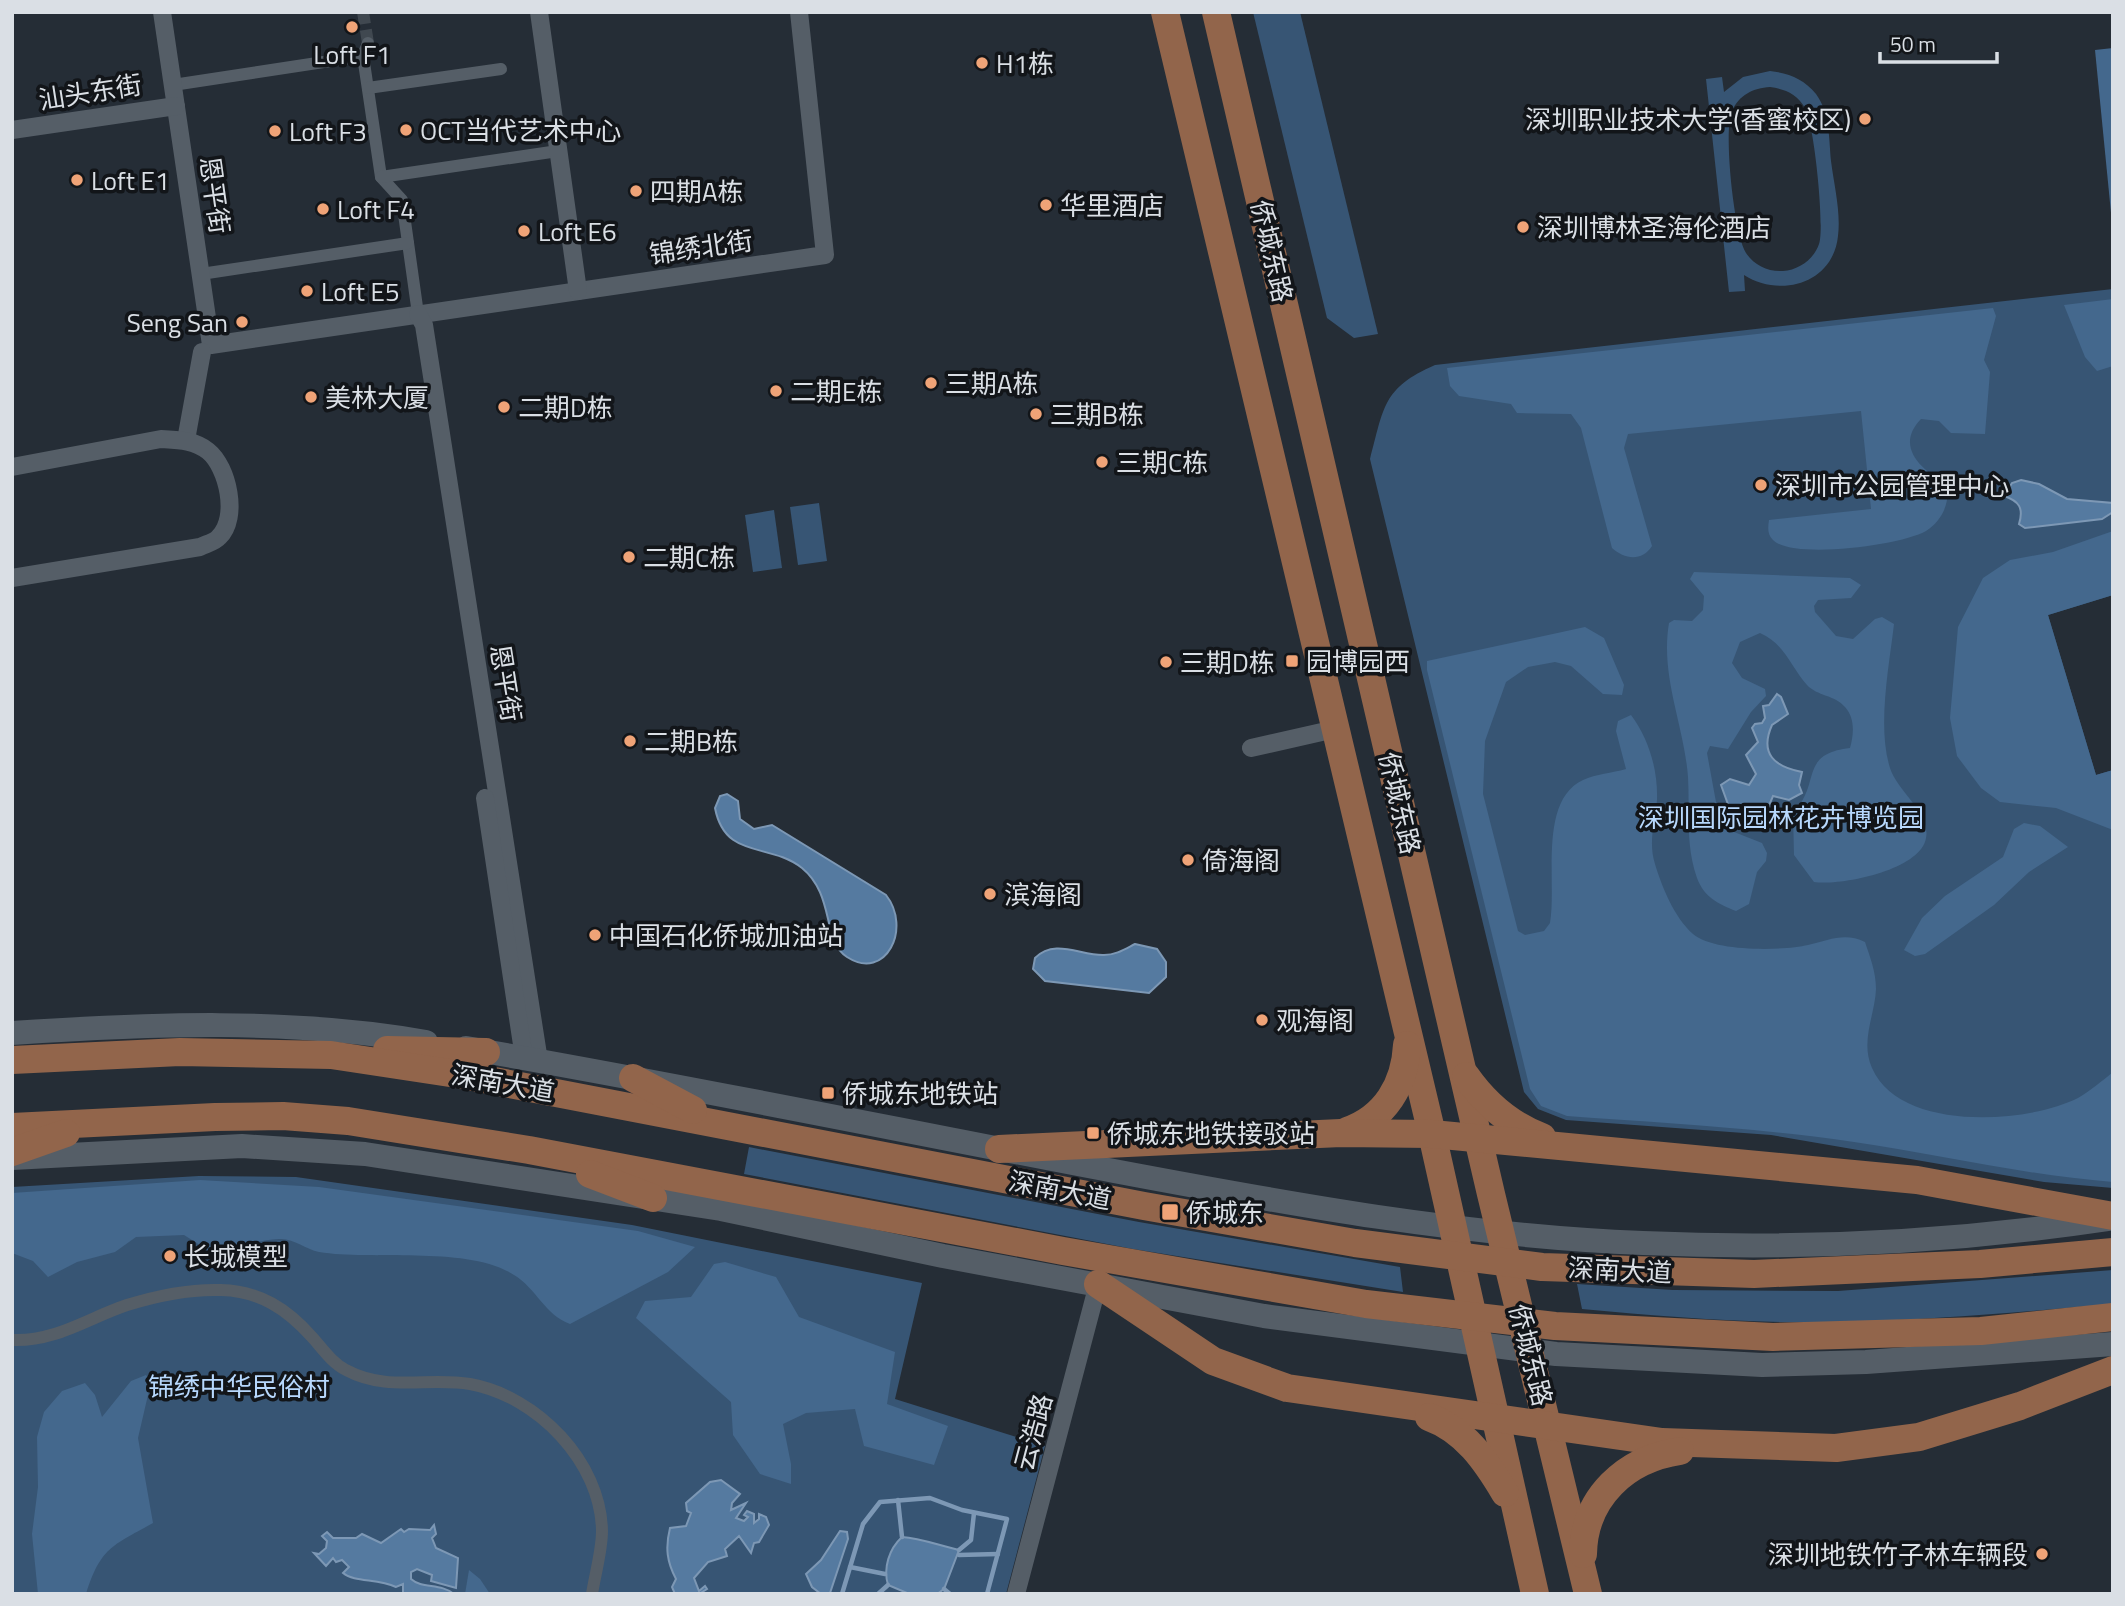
<svg xmlns="http://www.w3.org/2000/svg" width="2125" height="1606" viewBox="0 0 2125 1606" font-family="'Titillium Web','Noto Sans SC',sans-serif">
<rect width="100%" height="100%" fill="#252d36"/>
<!-- green -->
<g fill="#375574" fill-rule="evenodd">
<polygon points="1253,12 1300,12 1378,334 1354,338 1327,318"/>
<path d="M1770,71c19,2 34,8 46,23 14,19 13,45 15,67 3,24 10,51 7,75 -5,48 -58,62 -94,39l1,16 -16,1 -23,-213 16,-2 2,15 19,-15zM1770,87c15,2 27,7 35,21 9,14 20,120 14,136 -5,15 -20,26 -36,27 -15,1 -29,-6 -37,-18 -12,-18 -23,-123 -14,-142 7,-16 21,-23 38,-24z"/>
<path d="M2113,289v306l-65,20 48,160 17,-5v418l-69,-6 -273,-47 -205,-15 -28,-11 -14,-17 -154,-633c14,-51 12,-71 65,-94z"/>
<polygon points="819,503 827,561 798,565 790,507"/>
<polygon points="774,510 782,568 753,572 745,515"/>
<polygon points="749,1147 1139,1222 1400,1267 1403,1292 1133,1249 744,1174"/>
<polygon points="199,1176 296,1177 632,1225 922,1283 895,1399 1045,1446 1006,1594 12,1594 12,1187"/>
<path d="M2113,1270v34c-90,8 -180,16 -271,18 -87,2 -173,-5 -260,-13l-5,-25 96,6 165,1z"/>
</g>
<!-- forest -->
<g fill="#44688d">
<polygon points="2113,48 2113,222 2112,223 2095,50"/>
<polygon points="2113,299 2113,366 2097,371 2085,357 2064,305"/>
<path d="M1993,308l3,8 -12,44 6,12 -5,62 -34,-1 -12,-12 -18,-2c-27,28 1,51 26,66 3,18 -5,36 -21,46 -24,14 -133,29 -153,9 -6,-6 -5,-13 -4,-20l102,-11 -10,-98 -233,23 -4,14 28,98c-10,16 -28,13 -40,2l-31,-120 -10,-14 -54,-1 -6,-9 -52,-8 -9,-10 -3,-18z"/>
<polygon points="2113,531 2113,595 2048,615 2096,775 2113,770 2113,830 2056,808 2000,802 1981,788 1957,756 1950,718 1958,627 1983,578 2010,560 2053,552"/>
<path d="M1694,572l156,6 11,7 -10,13 -33,2 -4,6 1,6 21,24 17,3 22,-20 7,-2 12,7c-5,43 -17,103 -4,144 7,23 41,45 36,70 -5,32 -85,48 -112,44l-20,-27 -1,-42c29,-30 5,-59 57,-65 4,-14 5,-30 -5,-41 -10,-12 -28,-11 -38,-22 -16,-18 -23,-42 -47,-52l-20,9 -8,21 10,15 23,11 1,7 -15,16 -23,37 -18,-3 -3,7 9,49 13,28 33,13 5,10 -1,8 -9,11 -8,32 -13,7c-18,-7 -32,-14 -39,-33 -12,-34 -7,-67 -9,-101 -4,-53 -28,-100 -19,-154l5,-3 18,1 11,-11 1,-14 -14,-17z"/>
<path d="M1585,627l19,11 20,47 -2,10 -19,-1 -32,-28 -16,-4 -27,5 -22,15 -21,59 -2,53 35,137 7,4 19,-4 6,-8c7,-41 -12,-122 33,-143 13,-6 29,-7 43,-11l-10,-38 2,-10 13,-6c18,24 27,55 26,85 -2,22 -9,42 -2,64 7,23 19,53 38,70 21,18 89,17 115,11 21,-5 37,-13 57,-3 5,15 11,30 11,47 -1,26 -16,52 -4,79 28,64 154,56 206,30 12,-7 24,-17 35,-26v110c-88,-7 -172,-27 -259,-40 -95,-14 -191,-19 -287,-26l-26,-10 -11,-17 -103,-419v-9z"/>
<polygon points="2024,823 2040,826 2068,847 2029,872 1994,905 1925,954 1915,956 1904,950 1922,918 1945,896 2003,857 2014,829"/>
<path d="M200,1180l119,7 319,44 57,16 -27,25 -98,52c-25,-9 -34,-36 -56,-49 -46,-30 -140,-14 -195,-23 -14,-3 -25,-14 -40,-13 -24,1 -45,11 -68,13l-27,-17 -48,2 -21,15 -38,10 -29,15 -15,-16 -21,-8v-60z"/>
<polygon points="725,1262 776,1277 799,1317 895,1352 887,1404 948,1426 934,1465 864,1446 855,1409 806,1413 783,1424 791,1464 791,1484 760,1474 733,1435 731,1402 636,1318 645,1301 691,1297 714,1264"/>
<path d="M146,1375l5,7 -13,56 15,85c-41,23 -52,24 -67,71h-48l-6,-60 6,-47 -1,-50 7,-25 18,-21 23,-8 10,12 7,22 29,-36z"/>
<polygon points="469,1570 480,1579 490,1594 465,1594"/>
</g>
<!-- water -->
<g fill="#557aa0" stroke="#7d98b5" stroke-width="2">
<path d="M2021,480l18,4 28,15 46,4v9l-11,7 -77,9 -6,-4c5,-16 0,-23 -15,-28l8,-13z"/>
<path d="M1777,694l4,3 7,17 -16,11c-13,29 3,42 30,47l-3,13 3,8 -13,7 -16,-4 -5,12 -13,7 -5,-2 -17,5 -12,-33 9,-6 19,6 7,-11 -10,-19 12,-13 -6,-14 3,-4 7,-1 3,-5 -2,-12 6,-1z"/>
<path d="M727,794l11,7 2,18 14,10 18,-4 114,70c26,33 0,87 -39,62 -25,-16 -12,-62 -45,-89 -33,-26 -77,-8 -87,-60l5,-12z"/>
<path d="M1135,944l22,5 9,13v15l-17,16 -104,-12 -12,-12 2,-11c20,-20 46,-2 69,-3 12,0 21,-6 31,-11z"/>
<path d="M721,1480l19,14 -8,9 -1,7 15,-7 -10,15 8,3 4,-4 -4,-2 3,-4 7,3v9l5,-4v-5l7,3 3,8 -10,17 -5,1 -3,10 -12,-17 -14,13 2,7 -19,6 -14,16 5,13 6,-5 2,3 -8,5h-24l-3,-7 4,-8c-9,-17 -11,-31 -6,-51l16,-2 5,-13 -4,-2 -1,-8 24,-21z"/>
<path d="M434,1525l2,9 -4,4 4,10 22,10 -2,30 -25,-7 1,-6 -15,-6 -6,3v7c11,10 30,4 43,15h-51v-10l-7,3c-19,-9 -41,-4 -53,-14l6,-6 -7,-7 -6,2 -3,-4 -7,8 -12,-13 5,1 7,-6 1,-7 -5,-5 5,-4 6,6h23l6,-4 19,9 20,-14 3,3 5,-3 21,1z"/>
<polygon points="840,1531 847,1532 848,1539 830,1593 821,1594 812,1587 806,1574 821,1560"/>
<path d="M902,1537c19,1 38,9 57,13l-15,39 -7,5 -30,-1 -19,-8c-5,-17 1,-36 14,-48z"/>
</g>
<g fill="none" stroke-linecap="round" stroke-linejoin="round">
<!-- stream -->
<g stroke="#7d98b5" stroke-width="4.5">
<polyline points="898,1500 902,1537"/>
<polyline points="959,1550 971,1540 974,1513"/>
<polyline points="959,1555 998,1554"/>
<polyline points="850,1567 885,1574"/>
<polyline points="944,1589 950,1594"/>
<polyline points="842,1594 863,1524 880,1502 930,1498 962,1510 1007,1519 987,1594"/>
<polyline points="878,1594 888,1585"/>
</g>
<!-- pedestrian-tunnel -->
<polyline stroke="#404850" stroke-width="12" stroke-dasharray="12 6" stroke-linecap="butt" points="363,12 368,43"/>
<!-- pedestrian -->
<g stroke="#555e67" stroke-width="12">
<polyline points="368,43 363,56 381,177 402,200 418,314"/>
<polyline points="173,85 363,56"/>
<polyline points="368,88 501,69"/>
<polyline points="381,177 558,151"/>
<polyline points="201,274 408,243"/>
<path d="M12,1340c43,2 76,-22 115,-35 29,-9 64,-16 94,-15 39,1 66,19 91,47 10,11 20,26 34,33 41,22 81,7 124,14 67,12 131,78 132,147 0,20 -7,43 -10,63"/>
</g>
<!-- minor -->
<g stroke="#555e67" stroke-width="18">
<polyline points="162,12 211,345 825,255 799,12"/>
<polyline points="539,12 578,291"/>
<polyline points="12,130 176,106"/>
<polyline points="418,314 424,325 539,1061"/>
<polyline points="186,440 202,352"/>
<path d="M12,467l149,-28c17,1 33,1 47,12 20,16 31,67 11,86 -4,5 -13,7 -19,10l-188,31"/>
<polyline points="1251,748 1335,729"/>
<polyline points="485,798 524,1058"/>
<polyline points="1016,1594 1098,1284"/>
</g>
<!-- secondary -->
<g stroke="#555e67" stroke-width="24">
<path d="M12,1033c139,-9 277,-15 414,9"/>
<path d="M466,1048c216,37 432,82 648,123 175,33 350,65 529,72 155,7 312,-1 466,-24"/>
<polyline points="12,1158 242,1146 365,1154 721,1209 943,1256 1264,1316 1556,1354 1762,1365 1866,1362 2113,1344"/>
</g>
<!-- primary -->
<g stroke="#92654b" stroke-width="28">
<polyline points="1165,12 1432,1134 1535,1594"/>
<polyline points="1216,12 1491,1194 1588,1594"/>
<polyline points="387,1050 486,1052"/>
<polyline points="12,1060 180,1052 331,1055 463,1075 1144,1206 1355,1243 1542,1267 1754,1274 1980,1264 2113,1252"/>
<path d="M1466,1076c19,27 44,49 76,61"/>
<polyline points="633,1078 693,1110"/>
<polyline points="12,1127 215,1117 283,1116 348,1121 529,1150 1063,1251 1366,1304 1555,1326 1773,1337 1981,1331 2113,1317"/>
<path d="M1347,1131c38,-13 58,-46 60,-86"/>
<polyline points="999,1149 1341,1133 1432,1134 1917,1180 2113,1216"/>
<polyline points="12,1152 66,1133"/>
<polyline points="590,1174 653,1198"/>
<polyline points="1098,1284 1213,1361 1287,1388 1662,1442 1836,1448 1919,1437 2020,1406 2113,1370"/>
<path d="M1429,1417c36,13 57,44 76,76"/>
<path d="M1583,1554c1,-57 43,-95 97,-103"/>
</g>
</g>
<!-- markers -->
<g fill="#efa377" stroke="#121519" stroke-width="2.5">
<circle cx="352" cy="27" r="7"/>
<circle cx="982" cy="63" r="7"/>
<circle cx="1865" cy="119" r="7"/>
<circle cx="406" cy="130" r="7"/>
<circle cx="275" cy="131" r="7"/>
<circle cx="77" cy="180" r="7"/>
<circle cx="636" cy="191" r="7"/>
<circle cx="1046" cy="205" r="7"/>
<circle cx="323" cy="209" r="7"/>
<circle cx="1523" cy="227" r="7"/>
<circle cx="524" cy="231" r="7"/>
<circle cx="307" cy="291" r="7"/>
<circle cx="242" cy="322" r="7"/>
<circle cx="931" cy="383" r="7"/>
<circle cx="776" cy="391" r="7"/>
<circle cx="311" cy="397" r="7"/>
<circle cx="504" cy="407" r="7"/>
<circle cx="1036" cy="414" r="7"/>
<circle cx="1102" cy="462" r="7"/>
<circle cx="1761" cy="485" r="7"/>
<circle cx="629" cy="557" r="7"/>
<rect x="1285" y="654" width="14" height="14" rx="3.5"/>
<circle cx="1166" cy="662" r="7"/>
<circle cx="630" cy="741" r="7"/>
<circle cx="1188" cy="860" r="7"/>
<circle cx="990" cy="894" r="7"/>
<circle cx="595" cy="935" r="7"/>
<circle cx="1262" cy="1020" r="7"/>
<rect x="821" y="1086" width="14" height="14" rx="3.5"/>
<rect x="1086" y="1126" width="14" height="14" rx="3.5"/>
<rect x="1161" y="1203" width="18" height="18" rx="3.5"/>
<circle cx="170" cy="1256" r="7"/>
<circle cx="2042" cy="1554" r="7"/>
</g>
<g text-anchor="middle" dominant-baseline="central" stroke-width="7" stroke-linejoin="round" paint-order="stroke">
<!-- poi labels -->
<g font-size="26" fill="#dadfe5" stroke="#121519" text-anchor="start">
<text x="352" y="54" text-anchor="middle">Loft F1</text>
<text x="996" y="63">H1栋</text>
<text x="1851" y="119" text-anchor="end">深圳职业技术大学(香蜜校区)</text>
<text x="420" y="130">OCT当代艺术中心</text>
<text x="289" y="131">Loft F3</text>
<text x="91" y="180">Loft E1</text>
<text x="650" y="191">四期A栋</text>
<text x="1060" y="205">华里酒店</text>
<text x="337" y="209">Loft F4</text>
<text x="1537" y="227">深圳博林圣海伦酒店</text>
<text x="538" y="231">Loft E6</text>
<text x="321" y="291">Loft E5</text>
<text x="228" y="322" text-anchor="end">Seng San</text>
<text x="945" y="383">三期A栋</text>
<text x="790" y="391">二期E栋</text>
<text x="325" y="397">美林大厦</text>
<text x="518" y="407">二期D栋</text>
<text x="1050" y="414">三期B栋</text>
<text x="1116" y="462">三期C栋</text>
<text x="1775" y="485">深圳市公园管理中心</text>
<text x="643" y="557">二期C栋</text>
<text x="1306" y="661">园博园西</text>
<text x="1180" y="662">三期D栋</text>
<text x="644" y="741">二期B栋</text>
<text x="1202" y="860">倚海阁</text>
<text x="1004" y="894">滨海阁</text>
<text x="609" y="935">中国石化侨城加油站</text>
<text x="1276" y="1020">观海阁</text>
<text x="842" y="1093">侨城东地铁站</text>
<text x="1107" y="1133">侨城东地铁接驳站</text>
<text x="1186" y="1212">侨城东</text>
<text x="184" y="1256">长城模型</text>
<text x="2028" y="1554" text-anchor="end">深圳地铁竹子林车辆段</text>
</g>
<!-- street labels -->
<g font-size="26" fill="#dadfe5" stroke="#121519">
<text transform="translate(90 92) rotate(-9)">汕头东街</text>
<text transform="translate(215 195) rotate(82)">恩平街</text>
<text transform="translate(701 247) rotate(-8)">锦绣北街</text>
<text transform="translate(1272 251) rotate(77)">侨城东路</text>
<text transform="translate(506 683) rotate(81)">恩平街</text>
<text transform="translate(1400 803) rotate(77)">侨城东路</text>
<text transform="translate(503 1083) rotate(10)">深南大道</text>
<text transform="translate(1060 1190) rotate(11)">深南大道</text>
<text transform="translate(1620 1270) rotate(3)">深南大道</text>
<text transform="translate(1531 1355) rotate(76)">侨城东路</text>
<text transform="translate(1033 1432) rotate(-75)">云浩路</text>
</g>
<!-- park labels -->
<g font-size="26" fill="#b7d8fd" stroke="#121519">
<text x="1781" y="817">深圳国际园林花卉博览园</text>
<text x="239" y="1386">锦绣中华民俗村</text>
</g>
</g>
<!-- border -->
<rect width="2125" height="1606" fill="none" stroke="#dadfe5" stroke-width="28"/>
<!-- scale -->
<path d="M1880 52v10h117v-10" fill="none" stroke="#dadfe5" stroke-width="3.5"/>
<text x="1890" y="52" font-size="21" fill="#dadfe5" stroke="#121519" stroke-width="5" paint-order="stroke">50 m</text>
</svg>
